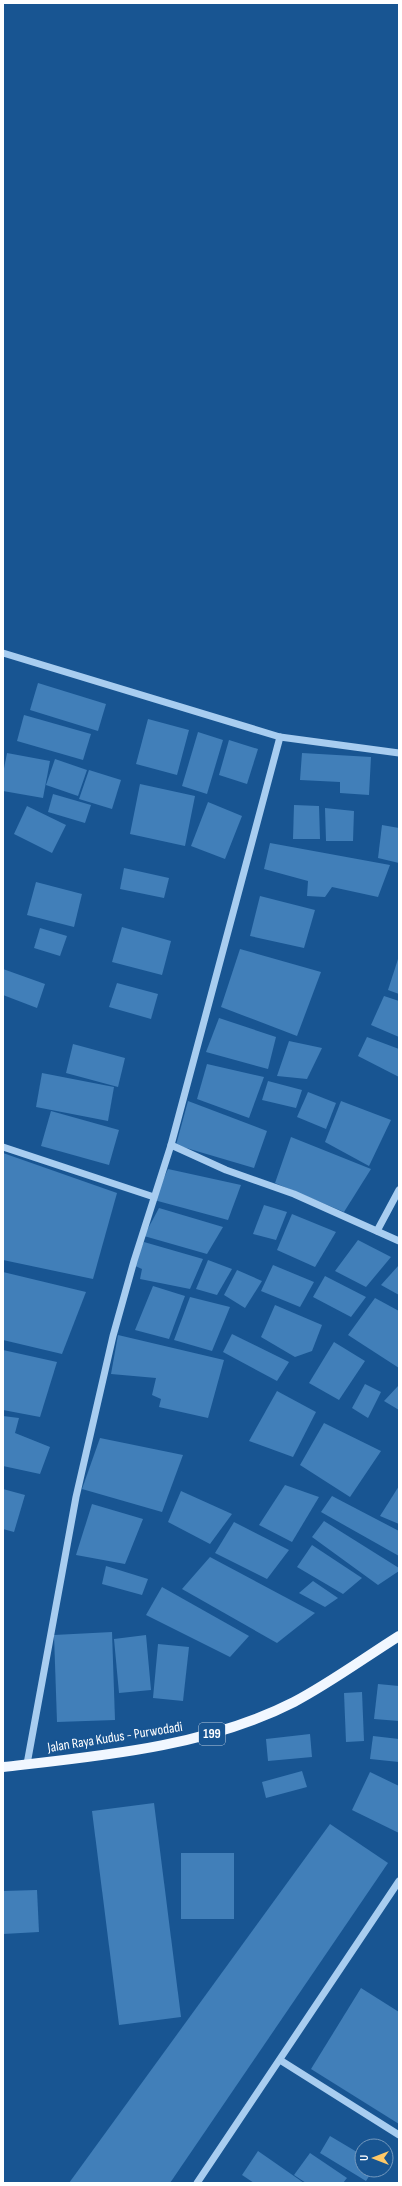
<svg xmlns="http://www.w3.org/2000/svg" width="402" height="2186" viewBox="0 0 402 2186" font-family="'Sofia Sans Condensed',sans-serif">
<rect width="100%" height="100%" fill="#185592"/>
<!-- building -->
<g fill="#417fb9">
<polygon points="38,683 106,704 98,731 30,710"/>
<polygon points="24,715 91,734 83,760 17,741"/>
<polygon points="148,719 189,730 177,775 136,764"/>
<polygon points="198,732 223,740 207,794 182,786"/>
<polygon points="229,740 258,749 247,784 219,775"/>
<polygon points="7,753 50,761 43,798 3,791 3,774"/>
<polygon points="302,753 371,757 369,795 340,793 340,782 300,780"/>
<polygon points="55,759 87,770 78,796 46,785"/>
<polygon points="89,770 121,780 112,809 79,799"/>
<polygon points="140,784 195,796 185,846 130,834"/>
<polygon points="53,794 91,805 85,823 48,812"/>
<polygon points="208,802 242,816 225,859 191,846"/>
<polygon points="294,805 319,806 320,839 293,839"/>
<polygon points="27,806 66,825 52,853 14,834"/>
<polygon points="325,808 354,811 353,841 326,841"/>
<polygon points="382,825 399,828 399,863 378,858"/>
<polygon points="270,843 390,865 378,897 332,887 325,897 307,896 308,881 264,869"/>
<polygon points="124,868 169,878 164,898 120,889"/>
<polygon points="36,882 82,894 74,927 27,915"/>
<polygon points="260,896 315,910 304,948 250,936"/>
<polygon points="122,927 171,941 162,975 112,962"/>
<polygon points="40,928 67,936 60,956 34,948"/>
<polygon points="240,949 321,972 297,1036 221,1007"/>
<polygon points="399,956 399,994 388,990"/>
<polygon points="3,969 45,984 37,1008 3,995"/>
<polygon points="117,983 158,994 151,1019 109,1007"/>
<polygon points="384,996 399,1001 399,1037 371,1025"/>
<polygon points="219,1018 276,1037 268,1069 206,1052"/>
<polygon points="367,1037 399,1049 399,1077 358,1056"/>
<polygon points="289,1041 322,1048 307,1079 277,1076"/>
<polygon points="73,1044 125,1058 118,1087 66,1073"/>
<polygon points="207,1064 264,1077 249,1118 197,1099"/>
<polygon points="42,1073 114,1087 108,1121 36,1107"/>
<polygon points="268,1081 302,1090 296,1108 262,1100"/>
<polygon points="308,1092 336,1103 326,1129 297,1117"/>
<polygon points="188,1101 267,1131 254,1168 176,1145"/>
<polygon points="341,1101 391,1120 369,1166 325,1142"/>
<polygon points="51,1111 119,1130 109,1165 41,1146"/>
<polygon points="291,1137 371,1169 344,1212 275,1183"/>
<polygon points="3,1153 117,1193 93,1279 3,1260"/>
<polygon points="168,1169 241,1185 228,1220 154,1200"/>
<polygon points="264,1205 287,1212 276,1240 253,1234"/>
<polygon points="159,1208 223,1227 207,1254 144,1236"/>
<polygon points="292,1214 336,1232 315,1267 277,1250"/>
<polygon points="358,1240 391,1257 366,1287 335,1271"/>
<polygon points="144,1242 203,1259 190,1289 140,1279 142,1269 133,1265"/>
<polygon points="208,1260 232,1269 217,1295 196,1289"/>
<polygon points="273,1265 314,1282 300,1307 261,1291"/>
<polygon points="399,1265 399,1295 381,1285"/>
<polygon points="237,1270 262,1281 245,1308 224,1295"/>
<polygon points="3,1272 86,1292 62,1354 3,1340"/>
<polygon points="325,1276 366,1297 351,1317 313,1297"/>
<polygon points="153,1286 185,1296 169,1339 135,1330"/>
<polygon points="190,1297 230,1307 212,1351 174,1340"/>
<polygon points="375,1298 399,1311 399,1368 348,1335"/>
<polygon points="275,1305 322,1325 312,1351 295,1357 261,1337"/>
<polygon points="232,1334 289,1362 277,1381 223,1352"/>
<polygon points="118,1335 224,1360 208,1418 159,1407 161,1399 152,1395 156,1378 111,1374"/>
<polygon points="334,1342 365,1361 339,1400 309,1383"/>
<polygon points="3,1350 57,1362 40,1417 3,1410"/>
<polygon points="365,1384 381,1392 368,1418 352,1408"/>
<polygon points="399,1385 399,1410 384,1401"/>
<polygon points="277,1391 316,1412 293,1457 249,1441"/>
<polygon points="3,1416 19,1418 15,1433 50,1447 40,1474 3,1466"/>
<polygon points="324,1423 381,1451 350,1497 300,1465"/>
<polygon points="100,1438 183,1455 162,1512 82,1489"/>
<polygon points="285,1485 319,1497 292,1542 259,1525"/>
<polygon points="399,1486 399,1524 380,1516"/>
<polygon points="3,1489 25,1495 14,1532 3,1529"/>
<polygon points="181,1491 232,1514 210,1544 168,1522"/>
<polygon points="332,1496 399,1531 399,1556 321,1512"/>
<polygon points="92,1504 143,1519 125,1564 76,1555"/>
<polygon points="324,1521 399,1568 399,1571 378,1585 312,1537"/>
<polygon points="234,1522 289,1550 267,1579 215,1553"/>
<polygon points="312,1545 362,1578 343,1594 297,1567"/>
<polygon points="210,1557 315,1613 277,1643 182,1589"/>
<polygon points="106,1566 148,1579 142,1595 102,1584"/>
<polygon points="313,1581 338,1598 325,1607 299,1593"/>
<polygon points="162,1587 249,1636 230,1657 146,1615"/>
<polygon points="112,1632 115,1720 57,1722 54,1635"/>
<polygon points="146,1635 151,1690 119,1693 114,1639"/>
<polygon points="158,1644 189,1647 183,1701 153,1698"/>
<polygon points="378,1684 399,1686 399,1721 374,1719"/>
<polygon points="362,1692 364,1741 346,1742 344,1693"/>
<polygon points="310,1734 312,1757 268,1761 266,1739"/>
<polygon points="373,1736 399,1739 399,1762 370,1759"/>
<polygon points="302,1771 307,1787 266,1798 262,1782"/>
<polygon points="370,1772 399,1786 399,1833 352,1810"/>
<polygon points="154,1803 181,2017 119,2025 92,1811"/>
<polygon points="330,1824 388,1863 170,2183 69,2183"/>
<rect x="181" y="1853" width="53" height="66"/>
<polygon points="37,1890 39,1932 3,1934 3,1891"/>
<polygon points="361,1988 399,2012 399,2124 311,2069"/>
<polygon points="330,2136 362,2155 362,2170 373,2170 366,2181 320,2153"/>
<polygon points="258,2151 304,2183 254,2183 242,2175"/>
<polygon points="310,2153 347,2178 343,2183 306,2183 294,2175"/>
</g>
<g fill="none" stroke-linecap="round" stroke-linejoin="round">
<!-- minor -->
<g stroke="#a8cdf0" stroke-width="7">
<polyline points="3,653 280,737 399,753"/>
<polyline points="171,1145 226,1170 294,1194 399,1241"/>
<polyline points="3,1147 154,1197"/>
<polyline points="377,1231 399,1190"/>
<polyline points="27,1764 76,1497 113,1336 134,1261 171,1145 280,737"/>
<polyline points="280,2060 399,2135"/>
<polyline points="197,2183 399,1881"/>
</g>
<!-- major -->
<path stroke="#f1f7ff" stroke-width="10" d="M3,1767c97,-11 203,-20 291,-65 36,-19 70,-44 105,-66"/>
</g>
<g text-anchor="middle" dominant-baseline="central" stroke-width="4" stroke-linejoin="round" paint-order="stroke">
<!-- shield labels -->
<rect fill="#185592" stroke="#baccde" stroke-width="1" x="199" y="1723" width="26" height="22" rx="3"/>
<g font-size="13" font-weight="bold" fill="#fff">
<text x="212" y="1734">199</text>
</g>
<!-- street labels -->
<g font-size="14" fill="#fff" stroke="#185592">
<text transform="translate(115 1737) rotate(-9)">Jalan Raya Kudus - Purwodadi</text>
</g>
</g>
<!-- border -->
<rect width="402" height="2186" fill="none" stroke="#ffffff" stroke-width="8"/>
<!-- north arrow -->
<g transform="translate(374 2158) rotate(270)"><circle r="19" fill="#185592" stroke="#7499be"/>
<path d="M0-3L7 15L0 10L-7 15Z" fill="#ffc967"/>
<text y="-6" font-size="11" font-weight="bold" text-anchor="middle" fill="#ffffff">U</text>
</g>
</svg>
